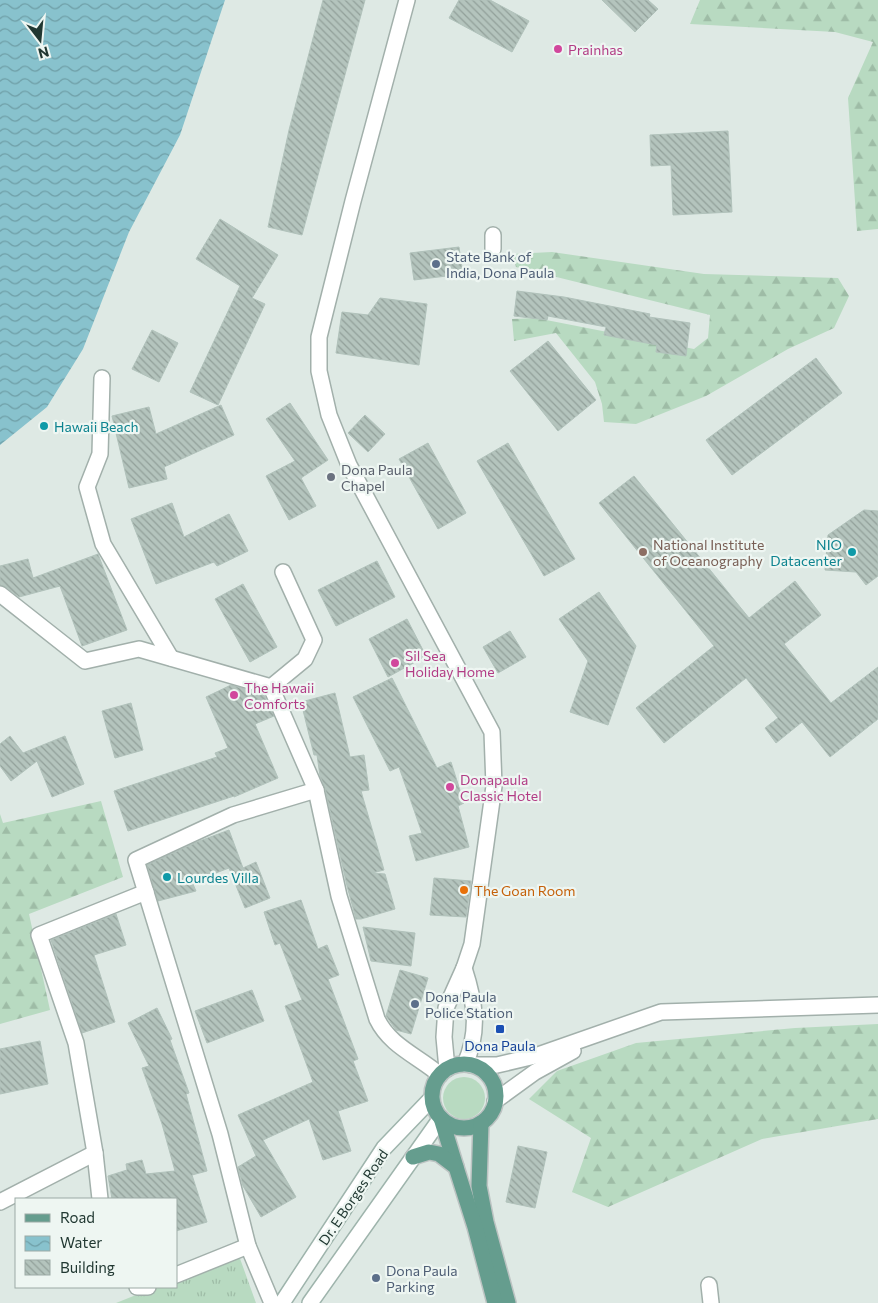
<svg xmlns="http://www.w3.org/2000/svg" width="878" height="1303" viewBox="0 0 878 1303" font-family="Commissioner,sans-serif">
<defs>
<pattern id="grass-tufts" width="24" height="20" patternUnits="userSpaceOnUse" patternTransform="scale(1.25)"><rect width="24" height="20" fill="#b8dac1"/><path d="M3 7l-1-3M5 7V3M7 7l1-3M15 17l-1-3M17 17v-4M19 17l1-3" fill="none" stroke="#9ebca6"/></pattern>
<pattern id="forest-firs" width="22" height="20" patternUnits="userSpaceOnUse" patternTransform="scale(1.25)"><rect width="22" height="20" fill="#b8dac1"/><path d="M5 1l3.5 6h-7zM16 11l3.5 6h-7z" fill="#9ebca6"/></pattern>
<pattern id="water-waves" width="16" height="10" patternUnits="userSpaceOnUse" patternTransform="scale(1.25)"><rect width="16" height="10" fill="#88c2cd"/><path d="M0 5q4-4 8 0t8 0" fill="none" stroke="#6f9fa7"/></pattern>
<pattern id="building-back-hatch" width="6" height="6" patternUnits="userSpaceOnUse" patternTransform="scale(1.25)"><rect width="6" height="6" fill="#b4c4bd"/><path d="M-1 5l2 2M0 0l6 6M5-1l2 2" fill="none" stroke="#92a09a"/></pattern>
</defs>
<rect width="100%" height="100%" fill="#dee9e4"/>
<!-- grass -->
<polygon fill="url(#grass-tufts)" points="238,1253 256,1303 116,1303 156,1287 176,1287 176,1279"/>
<!-- forest -->
<g fill="url(#forest-firs)">
<polygon points="700,0 878,0 878,229 857,231 848,98 873,42 835,32 690,24"/>
<polygon points="552,252 704,274 838,278 849,296 834,328 788,349 706,396 636,424 604,422 602,404 595,382 556,333 514,341 512,319 536,318 694,349 708,338 710,315 516,267 512,254"/>
<polygon points="101,801 123,877 29,914 50,1010 0,1024 0,814 3,823"/>
<polygon points="878,1024 878,1119 762,1139 608,1207 572,1192 591,1138 529,1099 557,1071 636,1043 795,1028"/>
</g>
<!-- garden -->
<circle fill="#b8dac1" cx="464" cy="1098" r="21"/>
<!-- water -->
<polygon fill="url(#water-waves)" points="0,0 225,0 180,135 129,232 83,349 47,407 0,445"/>
<!-- building -->
<g fill="url(#building-back-hatch)" stroke="#b1c2bb">
<polygon points="323,0 365,0 302,235 268,227 289,130"/>
<polygon points="459,0 490,0 529,21 512,52 449,18"/>
<polygon points="602,0 648,0 658,9 635,32"/>
<polygon points="728,131 732,212 673,215 671,165 651,166 650,135"/>
<polygon points="220,219 278,255 252,298 265,304 218,405 190,392 240,286 196,259"/>
<polygon points="459,247 463,274 414,280 410,253"/>
<polygon points="517,291 564,297 650,314 649,317 690,323 686,356 656,352 657,345 604,335 606,327 548,316 547,320 514,316"/>
<polygon points="380,298 427,304 419,365 336,353 342,312 368,315"/>
<polygon points="152,330 178,343 159,382 132,369"/>
<polygon points="548,341 596,400 558,431 510,371"/>
<polygon points="816,358 842,393 732,475 706,440"/>
<polygon points="290,403 328,460 301,478 316,506 289,520 266,476 295,461 266,419"/>
<polygon points="221,405 234,435 164,467 167,479 129,488 112,416 149,407 156,434"/>
<polygon points="365,415 385,434 368,452 348,433"/>
<polygon points="428,443 466,513 438,529 399,459"/>
<polygon points="508,443 575,559 544,576 477,461"/>
<polygon points="634,476 749,618 795,581 821,615 784,644 831,703 878,667 878,719 830,757 802,722 776,743 765,728 778,718 746,678 664,743 636,708 714,646 599,503"/>
<polygon points="172,503 184,537 229,514 248,551 217,566 214,562 156,584 131,519"/>
<polygon points="864,510 878,511 878,576 866,585 856,572 825,570 828,535"/>
<polygon points="98,554 127,630 82,646 60,586 19,597 6,587 0,585 0,566 28,559 33,578"/>
<polygon points="377,561 395,597 336,626 318,590"/>
<polygon points="243,584 277,647 250,662 215,599"/>
<polygon points="599,592 636,646 608,725 570,712 588,661 559,619"/>
<polygon points="407,619 426,656 388,677 369,639"/>
<polygon points="510,631 526,657 498,673 483,647"/>
<polygon points="392,678 437,768 451,762 464,803 458,806 469,847 416,861 409,836 422,833 399,767 390,771 353,697"/>
<polygon points="231,685 264,695 274,716 255,724 278,778 234,797 234,796 128,831 114,791 217,757 215,753 228,748 206,697"/>
<polygon points="335,693 350,757 364,755 369,790 361,791 384,870 372,873 385,874 395,909 361,919 356,919 347,886 325,788 320,776 317,755 314,755 301,702"/>
<polygon points="131,703 143,750 115,758 102,711"/>
<polygon points="10,736 23,753 65,736 84,784 52,797 37,761 11,781 0,766 0,744"/>
<polygon points="229,830 243,868 256,862 270,898 245,908 229,868 192,882 196,891 158,901 147,865 197,842"/>
<polygon points="434,878 471,881 466,917 430,915"/>
<polygon points="301,900 318,949 327,945 339,975 328,979 358,1059 353,1061 368,1101 338,1111 351,1151 323,1160 309,1119 263,1140 296,1197 261,1217 243,1186 238,1167 256,1156 238,1115 313,1082 285,1006 302,1000 280,943 275,945 264,912"/>
<polygon points="116,914 126,945 94,955 115,1022 82,1033 51,940"/>
<polygon points="363,927 415,933 411,966 371,961"/>
<polygon points="400,970 428,978 411,1034 396,1030 386,1016"/>
<polygon points="252,990 264,1021 207,1043 195,1011"/>
<polygon points="157,1008 172,1039 170,1040 189,1093 186,1094 207,1171 192,1175 207,1222 176,1231 176,1199 112,1199 108,1176 127,1170 126,1164 142,1160 146,1174 175,1171 162,1124 142,1068 149,1066 128,1023"/>
<polygon points="40,1041 48,1084 0,1094 0,1049"/>
<polygon points="518,1146 547,1152 535,1208 506,1202"/>
</g>
<g fill="none" stroke-linecap="round" stroke-linejoin="round">
<defs>
<g id="minor">
<polyline points="407,0 353,201 319,337 319,371 329,415 349,465 492,732 494,786 472,944 464,968 446,1008 444,1037 447,1069"/>
<polyline points="493,235 493,249"/>
<polyline points="102,378 100,454 87,487 103,544 171,658"/>
<path d="M283,572l31,68 -9,19 -34,28 45,103 23,106 38,123c13,27 41,37 63,56"/>
<polyline points="0,594 85,661 139,649 271,687"/>
<path d="M464,968c11,34 16,63 1,96"/>
<polyline points="100,1199 95,1153 76,1043 39,935 146,892"/>
<polyline points="0,1202 95,1153"/>
<polyline points="176,1275 248,1246"/>
<polyline points="709,1285 711,1303"/>
<polyline points="137,1287 148,1287"/>
<polyline points="272,1303 248,1246 220,1134 136,860 233,815 316,790"/>
</g>
<g id="tertiary">
<polyline points="471,1065 497,1065 535,1056 661,1012 878,1005"/>
<polyline points="495,1101 535,1072 573,1051"/>
</g>
<g id="secondary">
<polyline points="282,1303 384,1148 432,1098"/>
<polyline points="310,1303 441,1118"/>
</g>
<g id="primary">
<circle cx="464" cy="1096" r="32"/>
<polyline points="441,1118 456,1167"/>
<polyline points="481,1123 479,1186 486,1222 508,1303"/>
<polyline points="413,1157 429,1152 439,1154 456,1167 475,1227 495,1303"/>
</g>
</defs>
<!-- minor casing -->
<use href="#minor" stroke="#a2b0ab" stroke-width="18"/>
<!-- tertiary casing -->
<use href="#tertiary" stroke="#a2b0ab" stroke-width="18"/>
<!-- secondary casing -->
<use href="#secondary" stroke="#9eb4ac" stroke-width="18"/>
<!-- primary casing -->
<use href="#primary" stroke="#bcc3c2" stroke-width="18"/>
<!-- minor -->
<use href="#minor" stroke="#fff" stroke-width="15"/>
<!-- tertiary -->
<use href="#tertiary" stroke="#fff" stroke-width="15"/>
<!-- secondary -->
<use href="#secondary" stroke="#fff" stroke-width="15"/>
<!-- primary -->
<use href="#primary" stroke="#659d8e" stroke-width="15"/>
</g>
<!-- markers -->
<g fill="#d1479c" stroke="#eef6f2" stroke-width="2">
<circle cx="558" cy="49" r="5"/>
<circle cx="395" cy="663" r="5"/>
<circle cx="234" cy="695" r="5"/>
<circle cx="450" cy="787" r="5"/>
</g>
<g fill="#5c6f8a" stroke="#eef6f2" stroke-width="2">
<circle cx="436" cy="264" r="5"/>
<circle cx="415" cy="1004" r="5"/>
<circle cx="376" cy="1278" r="5"/>
</g>
<g fill="#0f9aa8" stroke="#eef6f2" stroke-width="2">
<circle cx="44" cy="426" r="5"/>
<circle cx="852" cy="552" r="5"/>
<circle cx="167" cy="877" r="5"/>
</g>
<circle fill="#6b7280" stroke="#eef6f2" stroke-width="2" cx="331" cy="477" r="5"/>
<circle fill="#8d6e63" stroke="#eef6f2" stroke-width="2" cx="643" cy="552" r="5"/>
<circle fill="#e8710a" stroke="#eef6f2" stroke-width="2" cx="464" cy="890" r="5"/>
<rect fill="#1a4fb4" stroke="#eef6f2" stroke-width="2" x="495" y="1024" width="10" height="10" rx="2.5"/>
<g text-anchor="middle" dominant-baseline="central" stroke-width="4.5" stroke-linejoin="round" paint-order="stroke">
<!-- hotel labels -->
<g font-size="14" fill="#b23c85" stroke="#eef6f2" text-anchor="start">
<text x="568" y="49">Prainhas</text>
<text x="405" y="655">Sil Sea<tspan x="405" dy="16">Holiday Home</tspan></text>
<text x="244" y="687">The Hawaii<tspan x="244" dy="16">Comforts</tspan></text>
<text x="460" y="779">Donapaula<tspan x="460" dy="16">Classic Hotel</tspan></text>
</g>
<!-- service labels -->
<g font-size="14" fill="#4e5e75" stroke="#eef6f2" text-anchor="start">
<text x="446" y="256">State Bank of<tspan x="446" dy="16">India, Dona Paula</tspan></text>
<text x="425" y="996">Dona Paula<tspan x="425" dy="16">Police Station</tspan></text>
<text x="386" y="1270">Dona Paula<tspan x="386" dy="16">Parking</tspan></text>
</g>
<!-- culture labels -->
<g font-size="14" fill="#0d838f" stroke="#eef6f2" text-anchor="start">
<text x="54" y="426">Hawaii Beach</text>
<text x="842" y="544" text-anchor="end">NIO<tspan x="842" dy="16">Datacenter</tspan></text>
<text x="177" y="877">Lourdes Villa</text>
</g>
<!-- worship labels -->
<g font-size="14" fill="#5b616d" stroke="#eef6f2" text-anchor="start">
<text x="341" y="469">Dona Paula<tspan x="341" dy="16">Chapel</tspan></text>
</g>
<!-- education labels -->
<g font-size="14" fill="#785e54" stroke="#eef6f2" text-anchor="start">
<text x="653" y="544">National Institute<tspan x="653" dy="16">of Oceanography</tspan></text>
</g>
<!-- food labels -->
<g font-size="14" fill="#c56008" stroke="#eef6f2" text-anchor="start">
<text x="474" y="890">The Goan Room</text>
</g>
<!-- transit labels -->
<g font-size="14" fill="#164399" stroke="#eef6f2">
<text x="500" y="1045">Dona Paula</text>
</g>
<!-- street labels -->
<g font-size="14" fill="#213832" stroke="#eef6f2">
<text transform="translate(353 1197) rotate(-56)">Dr. E Borges Road</text>
</g>
</g>
<!-- legend -->
<rect x="15" y="1198" width="162" height="90" fill="#eef6f2" stroke="#9caaa5"/>
<rect x="25" y="1214" width="25" height="8" fill="#659d8e" stroke="#9caaa5"/>
<text x="60" y="1223" font-size="15" fill="#213832">Road</text>
<rect x="25" y="1236" width="25" height="15" fill="url(#water-waves)" stroke="#9caaa5"/>
<text x="60" y="1248" font-size="15" fill="#213832">Water</text>
<rect x="25" y="1260" width="25" height="15" fill="url(#building-back-hatch)" stroke="#9caaa5"/>
<text x="60" y="1273" font-size="15" fill="#213832">Building</text>
<!-- north arrow -->
<g transform="translate(40 40) rotate(164)" stroke="#eef6f2" stroke-width="4" paint-order="stroke">
<path d="M0-4L9 19L0 12L-9 19Z" fill="#213832"/>
<text y="-8" font-size="14" font-weight="bold" text-anchor="middle" fill="#213832">N</text>
</g>
</svg>
